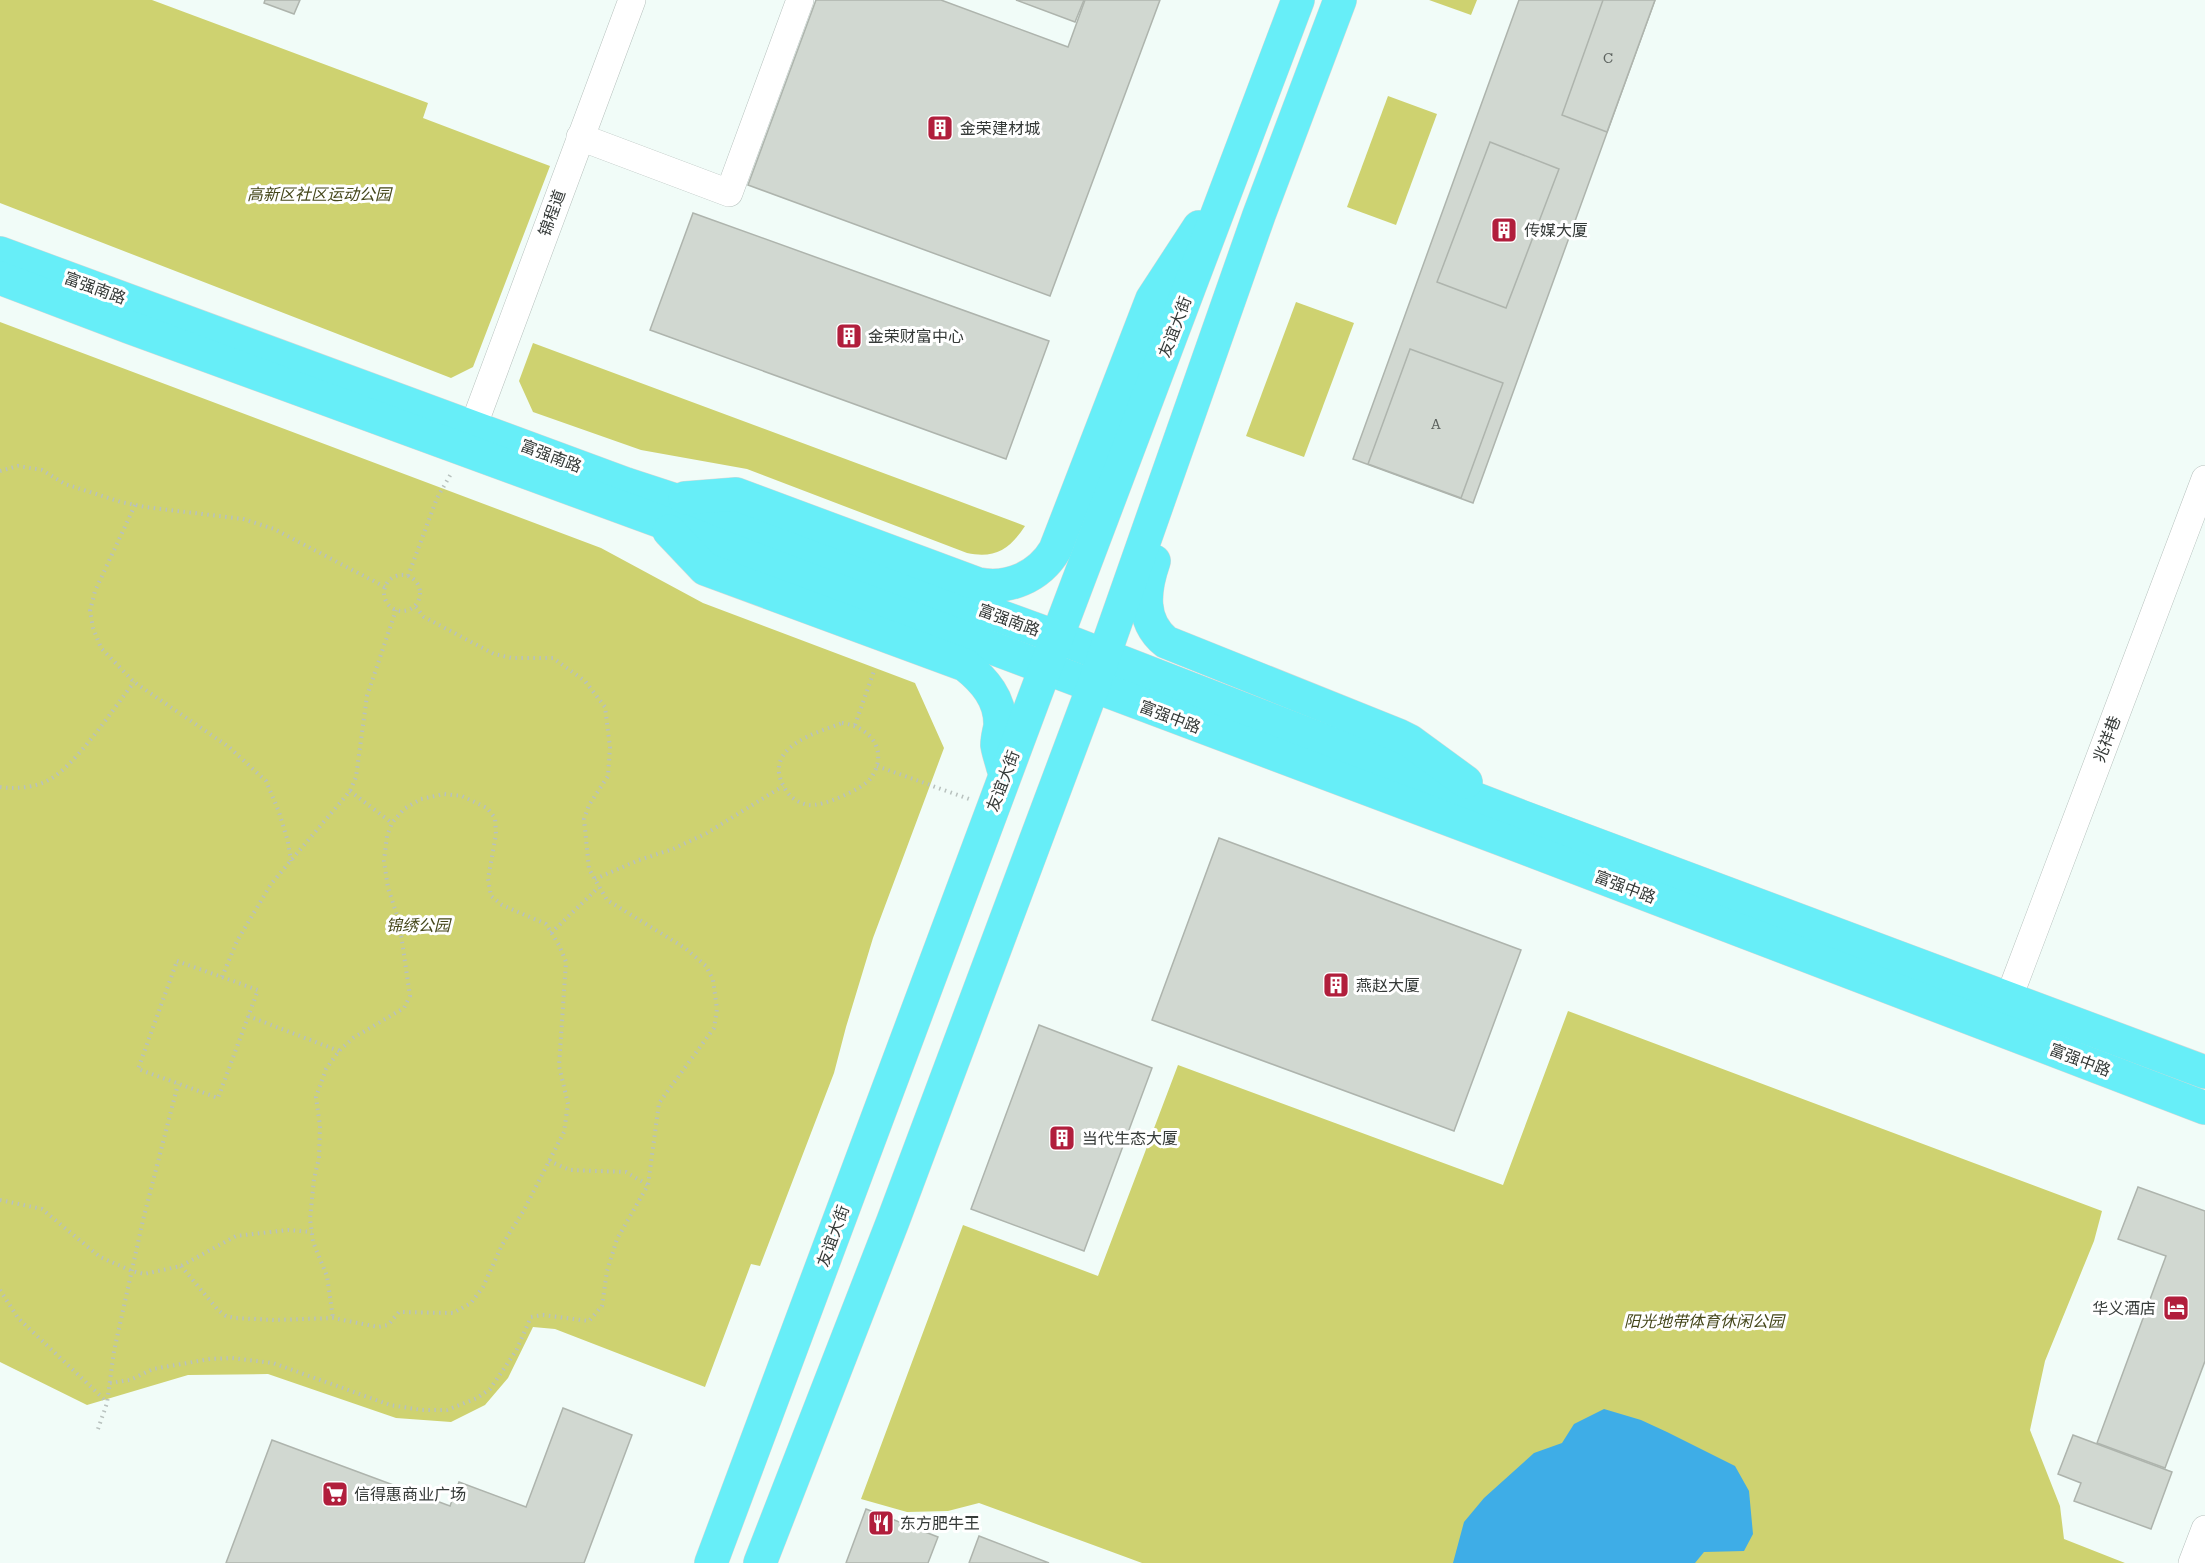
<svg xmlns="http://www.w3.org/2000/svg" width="2205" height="1563" viewBox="0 0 2205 1563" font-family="'Roboto Serif','Noto Sans SC',serif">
<rect width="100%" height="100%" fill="#f1fcf8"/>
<!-- green -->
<g fill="#ced270">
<polygon points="0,0 152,0 428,103 423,118 550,166 473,367 451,378 0,203"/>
<polygon points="1429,0 1477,0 1471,15"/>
<polygon points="1388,96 1437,114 1396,225 1347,207"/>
<polygon points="1296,302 1354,323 1304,457 1246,436"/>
<polygon points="0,322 601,548 703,603 915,683 944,748 873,938 846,1027 834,1073 760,1266 751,1264 705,1387 555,1329 533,1327 508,1378 485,1405 451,1422 396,1418 268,1374 188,1375 87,1405 0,1362"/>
<path d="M533,343l423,157 69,26c-15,23 -30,33 -58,27l-220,-84 -106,-19 -108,-38 -14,-31z"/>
<polygon points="1568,1011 2102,1211 2094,1241 2045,1361 2030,1430 2060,1506 2064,1539 2125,1563 1142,1563 979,1503 948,1511 907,1512 861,1499 963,1225 1098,1276 1178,1065 1503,1185"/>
</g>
<!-- water -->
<polygon fill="#3eade7" points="1604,1409 1641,1420 1667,1432 1735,1466 1749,1491 1753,1534 1744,1551 1704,1552 1695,1563 1453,1563 1464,1522 1484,1498 1534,1453 1562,1443 1574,1424"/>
<!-- building -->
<g fill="#d1d8d1" stroke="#aeb4ad" stroke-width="1.5">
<polygon points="265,0 300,0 294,14 264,3"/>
<polygon points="816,0 941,0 1068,47 1085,0 1160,0 1050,296 748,185"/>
<polygon points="1016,0 1084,0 1075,22"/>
<polygon points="1519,0 1655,0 1473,503 1353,459"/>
<polygon points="1603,0 1655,0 1607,132 1562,115"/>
<polygon points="1490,142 1559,169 1506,308 1437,282"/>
<polygon points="693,213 1049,341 1006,459 650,330"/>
<polygon points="1410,349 1503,383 1461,498 1368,464"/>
<polygon points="1219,838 1521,950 1454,1131 1152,1020"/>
<polygon points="1039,1025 1152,1068 1084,1251 971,1209"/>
<polygon points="2138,1187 2205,1211 2205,1361 2165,1468 2097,1443 2166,1256 2118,1239"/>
<polygon points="563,1408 632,1435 584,1563 226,1563 272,1440 450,1506 459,1482 526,1507"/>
<polygon points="2073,1435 2172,1472 2151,1529 2074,1501 2081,1483 2058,1474"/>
<polygon points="866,1509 938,1537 928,1563 846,1563"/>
<polygon points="979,1536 1049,1563 969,1563"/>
</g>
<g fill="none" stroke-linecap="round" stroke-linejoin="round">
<defs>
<g id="minor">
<polyline points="580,137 729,193 800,0"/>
<polyline points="466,446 632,0"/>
<polyline points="2008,1000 2205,479"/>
<polyline points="2192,1563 2205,1529"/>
</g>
<g id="major">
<polyline points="0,253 626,484 733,519 1057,637 1520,816 2205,1072"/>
<polyline points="0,278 129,327 659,521 718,545 1501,839 2205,1108"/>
<path d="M685,498l51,-4 242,90c30,6 61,-7 77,-34l97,-251 47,-72"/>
<path d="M669,531l36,38 260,96c19,15 36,34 35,61 -1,6 -3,12 -3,19 1,7 4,15 6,23"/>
<path d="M1154,561c-10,29 -14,60 12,81l232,93 12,6 56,41"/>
<polyline points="711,1563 1045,669 1298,0"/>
<polyline points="760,1563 893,1221 1093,687 1259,215 1340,0"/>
</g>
</defs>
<!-- minor casing -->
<use href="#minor" stroke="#b6c1bd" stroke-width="28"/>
<!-- major casing -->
<use href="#major" stroke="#d7d8d7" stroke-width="34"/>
<!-- path -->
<g stroke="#b8c1be" stroke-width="4" stroke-dasharray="1.5 4.5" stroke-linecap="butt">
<polyline points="0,471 18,466 42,470 65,484 121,502 145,507 243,519 274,529 385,587"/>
<polyline points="135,505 95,591 90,611 93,628 101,648 134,682 229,747 266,781 279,812 288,842 291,861"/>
<circle cx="402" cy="593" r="18"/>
<polyline points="408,576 437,498 452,472"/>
<path d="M842,723c29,4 47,28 29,55 -8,11 -49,29 -62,27 -11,-2 -20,-8 -25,-18 -22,-40 32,-54 58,-64z"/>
<polyline points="855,725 874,671"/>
<polyline points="877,766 969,799"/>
<path d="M0,787c15,2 30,1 45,-5 29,-13 68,-73 89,-100"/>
<polyline points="350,791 392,823"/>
<polyline points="595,879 639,860 673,849 707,833 783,786"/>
<polyline points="551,933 599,887"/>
<polygon points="177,961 258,990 218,1098 138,1069"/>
<polyline points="222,977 237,941 271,884 350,791 356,777 367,696 396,610"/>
<polyline points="248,1016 339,1051"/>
<polyline points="549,1161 570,1170 626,1172 648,1185"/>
<polyline points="0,1200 42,1209 100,1257 132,1271 144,1274 181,1266 236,1236 288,1230 312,1232"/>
<polyline points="181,1266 218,1310 226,1316 235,1318 274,1320 333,1318 378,1327 388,1325 399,1312 453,1313 471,1303 483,1287 502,1245 524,1210 564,1132 568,1104 559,1066 566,962 559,945 546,924 502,905 491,896 488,879 496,834 495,818 487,808 462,796 444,794 421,799 404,809 392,823 387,836 384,861 388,888 399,921 410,996 404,1008 353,1038 339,1051 326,1069 316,1097 320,1126 319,1158 314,1179 310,1219 313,1242 327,1276 333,1318"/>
<polyline points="0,1290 18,1318 107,1402"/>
<polyline points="110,1383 130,1380 153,1369 210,1359 232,1358 273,1363 390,1405 422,1410 447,1410 477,1398 490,1389 516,1351 531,1317 543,1315 589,1321 602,1306 607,1271 617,1239 648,1185 659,1103 714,1028 717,1009 713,980 706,966 685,948 607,900 589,869 584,819 589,805 608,776 610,747 605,707 585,681 553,658 512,658 494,654 424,617 415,606"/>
<polyline points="98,1429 107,1403 114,1351 143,1220 178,1084"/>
</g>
<!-- minor -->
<use href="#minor" stroke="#fff" stroke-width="27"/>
<!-- major -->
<use href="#major" stroke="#67eef8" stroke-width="33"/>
</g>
<!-- icons -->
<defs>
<symbol id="building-square" viewBox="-11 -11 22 22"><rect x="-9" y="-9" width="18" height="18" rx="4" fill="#b11e3c" stroke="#fff"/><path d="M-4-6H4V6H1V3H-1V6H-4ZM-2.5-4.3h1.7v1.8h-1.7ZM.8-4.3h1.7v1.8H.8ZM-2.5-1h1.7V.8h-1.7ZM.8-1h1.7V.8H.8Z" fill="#fff"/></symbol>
<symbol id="hotel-square" viewBox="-11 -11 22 22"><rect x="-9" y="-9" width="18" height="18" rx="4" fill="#b11e3c" stroke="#fff"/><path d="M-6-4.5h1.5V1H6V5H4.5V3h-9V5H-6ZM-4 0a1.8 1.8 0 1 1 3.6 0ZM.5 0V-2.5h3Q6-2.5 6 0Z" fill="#fff"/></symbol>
<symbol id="supermarket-square" viewBox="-11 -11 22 22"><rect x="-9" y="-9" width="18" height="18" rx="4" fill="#b11e3c" stroke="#fff"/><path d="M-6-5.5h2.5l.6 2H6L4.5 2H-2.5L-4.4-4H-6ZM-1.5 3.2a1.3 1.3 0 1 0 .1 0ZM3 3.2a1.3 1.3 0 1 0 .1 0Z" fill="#fff"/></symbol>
<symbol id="restaurant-square" viewBox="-11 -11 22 22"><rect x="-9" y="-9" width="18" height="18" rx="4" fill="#b11e3c" stroke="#fff"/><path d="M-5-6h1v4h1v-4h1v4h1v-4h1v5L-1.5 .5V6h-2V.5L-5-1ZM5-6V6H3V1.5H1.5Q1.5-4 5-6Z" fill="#fff"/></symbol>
</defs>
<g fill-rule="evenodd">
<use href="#building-square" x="925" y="113" width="30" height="30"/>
<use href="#building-square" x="1489" y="215" width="30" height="30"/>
<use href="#building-square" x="834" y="321" width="30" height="30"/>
<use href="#building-square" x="1321" y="970" width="30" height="30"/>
<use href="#building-square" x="1047" y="1123" width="30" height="30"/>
<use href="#hotel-square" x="2161" y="1293" width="30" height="30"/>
<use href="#supermarket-square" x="320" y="1479" width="30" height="30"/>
<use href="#restaurant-square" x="866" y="1508" width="30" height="30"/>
</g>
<g text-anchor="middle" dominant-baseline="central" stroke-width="6" stroke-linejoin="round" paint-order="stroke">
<!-- number labels -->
<g font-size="14" fill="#5c625e">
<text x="1608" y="58">C</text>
<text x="1436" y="424">A</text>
</g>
<!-- poi labels -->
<g font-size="16" fill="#353a38" stroke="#fff" text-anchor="start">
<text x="960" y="128">金荣建材城</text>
<text x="1524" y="230">传媒大厦</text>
<text x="868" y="336">金荣财富中心</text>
<text x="1356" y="985">燕赵大厦</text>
<text x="1082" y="1138">当代生态大厦</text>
<text x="2156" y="1308" text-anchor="end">华义酒店</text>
<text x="354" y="1494">信得惠商业广场</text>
<text x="900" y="1523">东方肥牛王</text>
</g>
<!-- park labels -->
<g font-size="16" font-style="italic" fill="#45471b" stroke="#fff">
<text x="319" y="194">高新区社区运动公园</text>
<text x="418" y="925">锦绣公园</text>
<text x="1704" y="1321">阳光地带体育休闲公园</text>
</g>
<!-- street labels -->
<g font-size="16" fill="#353a38" stroke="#fff">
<text transform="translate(552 213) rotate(-70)">锦程道</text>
<text transform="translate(95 288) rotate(20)">富强南路</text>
<text transform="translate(1175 327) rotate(-69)">友谊大街</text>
<text transform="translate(551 456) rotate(21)">富强南路</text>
<text transform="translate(1009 620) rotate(20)">富强南路</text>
<text transform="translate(1170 717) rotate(21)">富强中路</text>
<text transform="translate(2107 739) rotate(-69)">兆祥巷</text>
<text transform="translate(1003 781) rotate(-69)">友谊大街</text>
<text transform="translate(1625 887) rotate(21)">富强中路</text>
<text transform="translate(2080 1060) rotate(21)">富强中路</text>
<text transform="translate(833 1236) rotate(-70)">友谊大街</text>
</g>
</g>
</svg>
